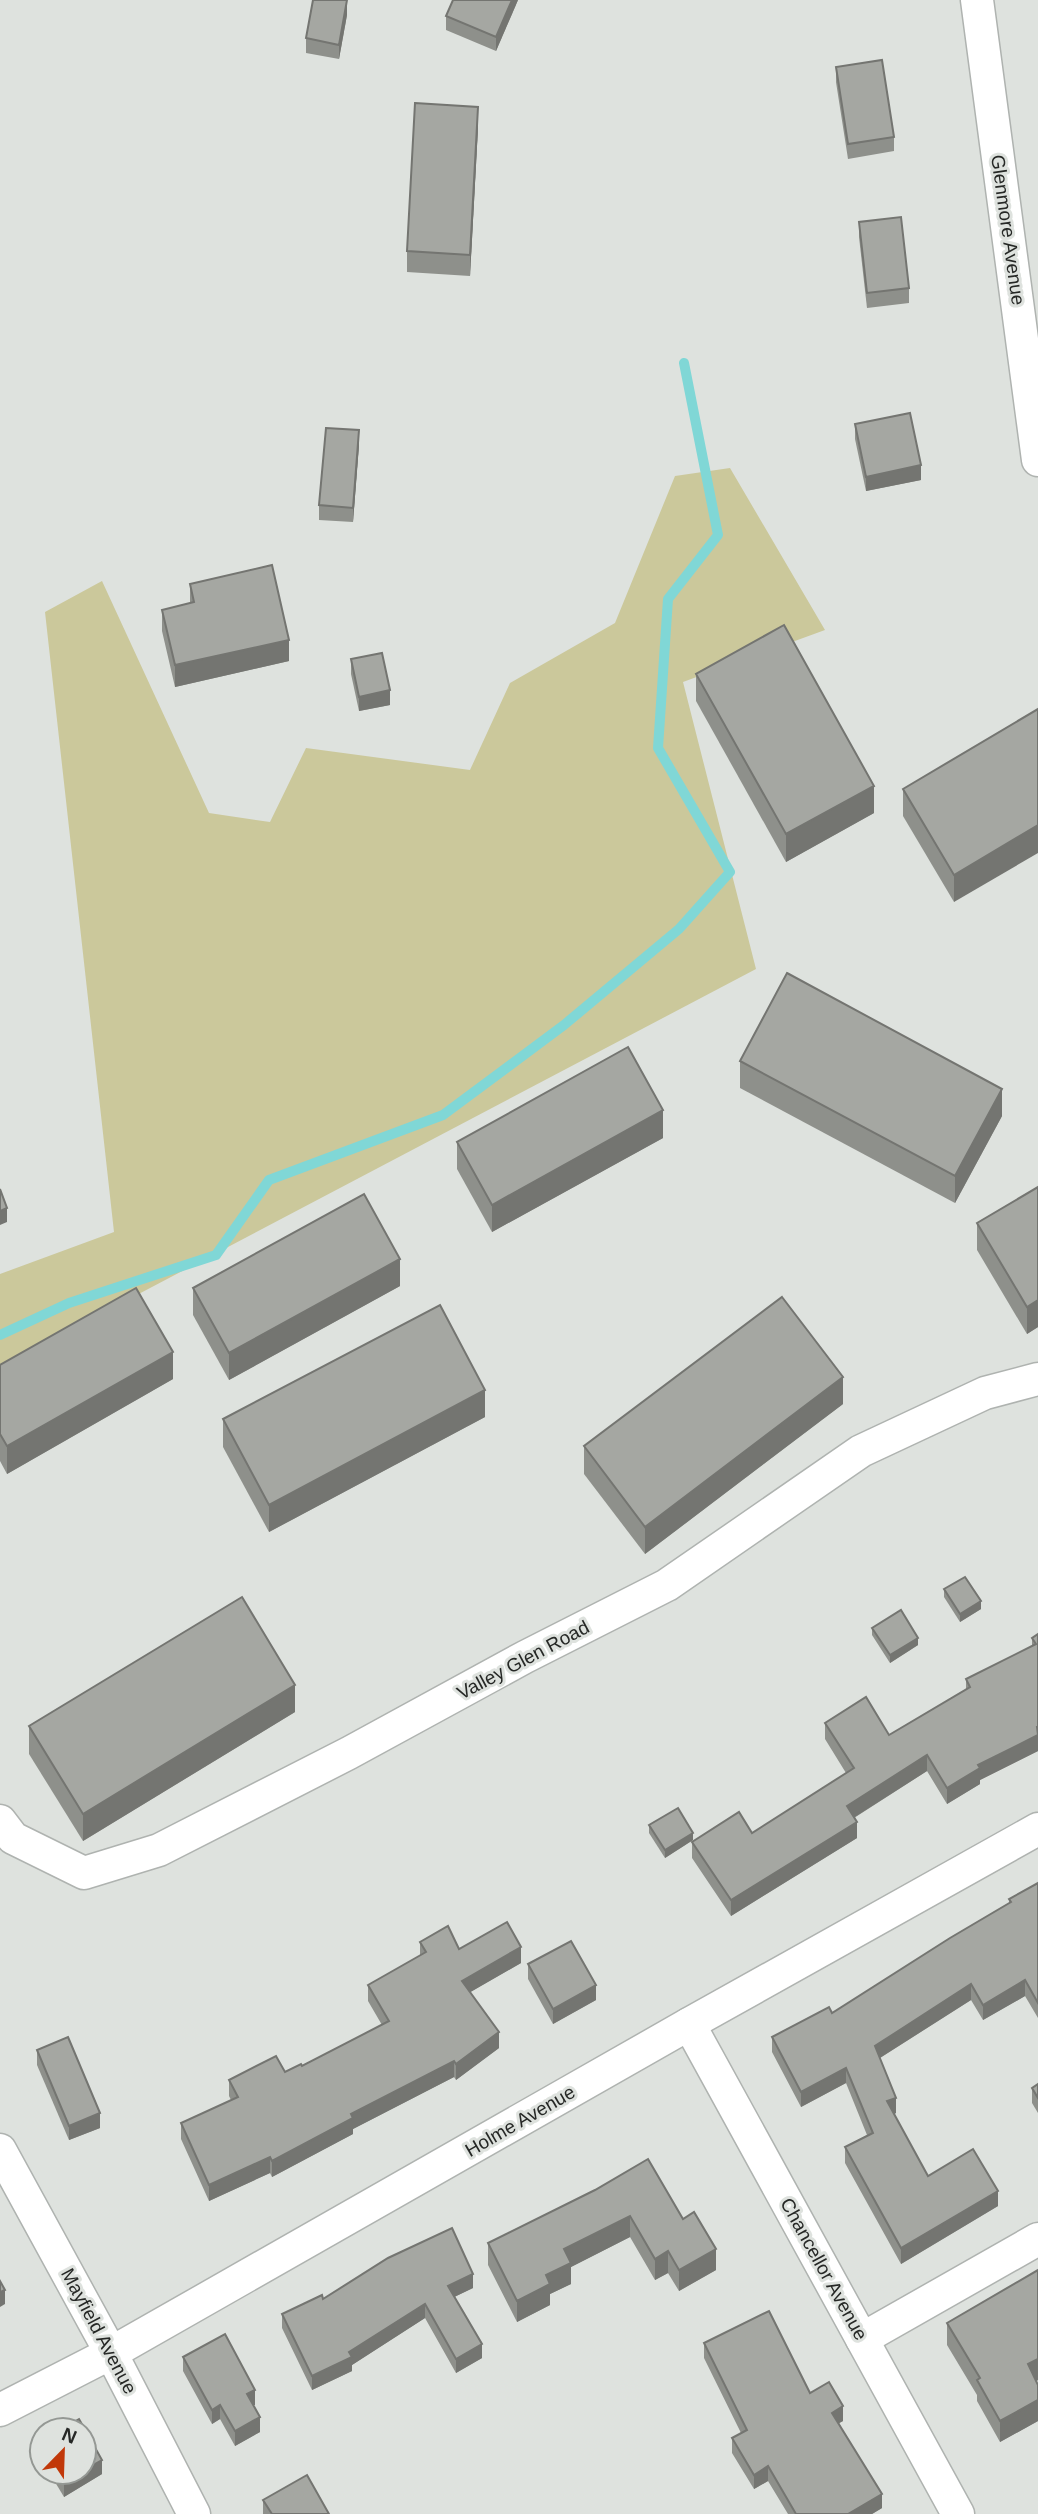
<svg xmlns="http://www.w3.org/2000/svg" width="1038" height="2514" viewBox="0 0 1038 2514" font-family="Helvetica,sans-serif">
<rect width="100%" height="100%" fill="#dee2de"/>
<!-- green -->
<polygon fill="#cbc89b" points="730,468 825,630 683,682 756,969 0,1367 0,1274 114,1232 45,612 102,581 209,813 270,822 306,748 470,770 510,683 615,623 675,476"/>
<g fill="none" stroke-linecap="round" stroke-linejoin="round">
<!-- stream -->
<polyline stroke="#80d7d6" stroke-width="10" points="0,1335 69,1303 216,1255 269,1180 443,1115 564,1025 679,929 730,872 658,748 668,599 718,535 684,363"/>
<defs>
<g id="minor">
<polyline points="977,0 1038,460"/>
<polyline points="0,1821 13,1838 84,1873 159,1850 349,1753 525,1657 667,1585 861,1451 985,1393 1038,1379"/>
<polyline points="689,2024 958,2514"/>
<polyline points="0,2150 111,2353 194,2514"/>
<polyline points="862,2339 1038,2239"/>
<polyline points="0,2410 111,2353 689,2024 1038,1829"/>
</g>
</defs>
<!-- minor casing -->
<use href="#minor" stroke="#afb3b0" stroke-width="35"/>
<!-- minor -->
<use href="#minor" stroke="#fff" stroke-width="32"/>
</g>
<!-- wall -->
<g fill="#8e908b">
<polygon points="518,0 496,51 446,30 446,16"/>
<polygon points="347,15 339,59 306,53 306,38"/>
<polygon points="836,67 894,137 894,151 848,159 836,82"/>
<polygon points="478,128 470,276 407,272 407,251"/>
<polygon points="859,222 909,288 909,303 867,308 859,237"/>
<polygon points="855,424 921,480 866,491 855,439"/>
<polygon points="359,445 353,522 319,520 319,505"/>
<polygon points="190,584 289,661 175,687 162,631 162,610 190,603"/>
<polygon points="351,659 390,705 359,711 351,674"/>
<polygon points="696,674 874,813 786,862 696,701"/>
<polygon points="1038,709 954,902 903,816 903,789"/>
<polygon points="740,1061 1002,1116 955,1203 740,1088"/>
<polygon points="663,1138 492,1232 457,1169 457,1142"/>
<polygon points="1038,1187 1038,1327 1027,1334 977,1250 977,1223"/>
<polygon points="400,1286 229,1380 193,1315 193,1288"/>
<polygon points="0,1365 173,1379 7,1474 0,1461"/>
<polygon points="843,1404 645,1554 584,1474 584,1446"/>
<polygon points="485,1417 269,1532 223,1447 223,1419"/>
<polygon points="944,1589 981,1609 960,1622 944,1597"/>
<polygon points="872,1628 918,1645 890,1663 872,1635"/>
<polygon points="1038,1634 1038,1751 980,1780 980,1784 947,1804 927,1771 854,1818 857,1838 731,1916 692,1858 692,1842 752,1833 846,1773 825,1739 825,1723 889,1735 966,1690 966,1679 1032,1646 1032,1638"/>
<polygon points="295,1712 83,1841 29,1754 29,1726"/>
<polygon points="649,1825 693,1840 665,1858 649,1833"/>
<polygon points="1038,1883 1038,2018 1025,1996 983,2020 971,2000 880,2058 896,2113 894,2114 928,2176 998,2206 901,2264 845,2163 845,2147 867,2135 846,2083 801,2107 772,2052 772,2037 832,2013 1009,1904 1009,1899"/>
<polygon points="420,1942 459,1949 521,1963 470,1992 499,2048 456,2080 454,2077 353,2129 353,2134 272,2177 270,2173 209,2201 181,2139 181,2123 231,2100 229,2096 229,2080 285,2072 302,2066 382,2025 368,2001 368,1985 420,1956"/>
<polygon points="528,1964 596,2000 553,2024 528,1979"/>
<polygon points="37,2050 100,2128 69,2140 37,2065"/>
<polygon points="1038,2084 1038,2113 1032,2103 1032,2088"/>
<polygon points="595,2190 683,2219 716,2270 679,2291 668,2273 655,2280 630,2237 571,2267 571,2284 550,2294 550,2305 517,2322 488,2265 488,2243"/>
<polygon points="1038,2270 1038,2380 1036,2381 1038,2385 1038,2421 1000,2442 977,2401 977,2395 947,2345 947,2323"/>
<polygon points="473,2288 454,2297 482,2358 456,2373 425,2318 352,2365 352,2371 312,2390 282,2328 282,2314 323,2299"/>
<polygon points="704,2343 810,2393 843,2421 839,2423 882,2508 872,2514 788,2514 768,2481 754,2489 732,2453 732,2438 741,2433 704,2358"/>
<polygon points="183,2357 255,2405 253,2405 260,2432 235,2446 220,2419 212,2424 183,2371"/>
<polygon points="42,2441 42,2460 40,2456 40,2442"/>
<polygon points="49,2472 84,2472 102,2474 64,2497"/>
<polygon points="263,2500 329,2514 263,2514"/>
</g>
<!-- shaded-wall -->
<g fill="#747571">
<polygon points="347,0 347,15 339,59 339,45"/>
<polygon points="512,0 518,0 496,51 496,37"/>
<polygon points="478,107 478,128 470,276 470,255"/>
<polygon points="359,430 359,445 353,522 353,508"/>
<polygon points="921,465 921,480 866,491 866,477"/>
<polygon points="289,640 289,661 175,687 175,665"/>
<polygon points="390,690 390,705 359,711 359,697"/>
<polygon points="874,786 874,813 786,862 786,834"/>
<polygon points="1038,825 1038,853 954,902 954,875"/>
<polygon points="1002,1089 1002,1116 955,1203 955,1176"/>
<polygon points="663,1110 663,1138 492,1232 492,1205"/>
<polygon points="7,1208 7,1222 0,1225 0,1211"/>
<polygon points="400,1259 400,1286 229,1380 229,1353"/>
<polygon points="1038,1300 1038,1327 1027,1334 1027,1307"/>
<polygon points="173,1352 173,1379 7,1474 7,1446"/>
<polygon points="843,1377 843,1404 645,1554 645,1527"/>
<polygon points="485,1390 485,1417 269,1532 269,1505"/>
<polygon points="981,1601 981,1609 960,1622 960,1614"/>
<polygon points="918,1638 918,1645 890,1663 890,1655"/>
<polygon points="295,1685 295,1712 83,1841 83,1814"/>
<polygon points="1038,1727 1038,1751 980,1780 980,1784 947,1804 947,1788 978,1765"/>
<polygon points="927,1755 927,1771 847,1822 847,1806"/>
<polygon points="857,1822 857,1838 731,1916 731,1900"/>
<polygon points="693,1833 693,1840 665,1858 665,1850"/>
<polygon points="521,1947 521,1963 462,1997 462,1981"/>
<polygon points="1025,1980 1025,1996 983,2020 983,2005"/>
<polygon points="971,1984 971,2000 875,2061 875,2046"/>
<polygon points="596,1985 596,2000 553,2024 553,2009"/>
<polygon points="499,2032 499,2048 456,2080 456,2064"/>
<polygon points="454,2061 454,2077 353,2129 353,2134 272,2177 272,2161 351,2114"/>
<polygon points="846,2068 846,2083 801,2107 801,2092"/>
<polygon points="896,2098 896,2113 887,2117 887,2101"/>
<polygon points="100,2113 100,2128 69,2140 69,2126"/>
<polygon points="270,2157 270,2173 209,2201 209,2185"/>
<polygon points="998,2191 998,2206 901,2264 901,2248"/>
<polygon points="630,2216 630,2237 571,2267 571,2284 550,2294 550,2305 517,2322 517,2301 546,2275 564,2249"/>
<polygon points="716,2249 716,2270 679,2291 679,2270"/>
<polygon points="668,2251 668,2273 655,2280 655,2259"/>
<polygon points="473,2274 473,2288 448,2300 448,2286"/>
<polygon points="5,2290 5,2304 0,2307 0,2292"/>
<polygon points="425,2304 425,2318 352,2365 352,2371 312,2390 312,2376"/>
<polygon points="482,2344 482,2358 456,2373 456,2359"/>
<polygon points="1038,2359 1038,2380 1028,2386 1028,2364"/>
<polygon points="255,2390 255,2405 247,2408 247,2394"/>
<polygon points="1038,2400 1038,2421 1000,2442 1000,2421"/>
<polygon points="220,2405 220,2419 212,2424 212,2410"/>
<polygon points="843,2406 843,2421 832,2427 832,2413"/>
<polygon points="260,2417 260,2432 235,2446 235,2431"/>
<polygon points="102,2460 102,2474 64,2497 64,2482 81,2472 84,2472 84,2470"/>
<polygon points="768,2466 768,2481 754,2489 754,2475"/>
<polygon points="882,2494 882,2508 872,2514 848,2514"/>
</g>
<!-- building -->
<g fill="#a5a7a2" stroke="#747571" stroke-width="2">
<polygon points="313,0 347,0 339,45 306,38"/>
<polygon points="453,0 512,0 496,37 446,16"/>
<polygon points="882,60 894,137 848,144 836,67"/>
<polygon points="415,103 478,107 470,255 407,251"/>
<polygon points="901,217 909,288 867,293 859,222"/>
<polygon points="910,413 921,465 866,477 855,424"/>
<polygon points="326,428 359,430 353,508 319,505"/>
<polygon points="272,565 289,640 175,665 162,610 194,602 190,584"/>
<polygon points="784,625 874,786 786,834 696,674"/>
<polygon points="382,653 390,690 359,697 351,659"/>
<polygon points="1038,709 1038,825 954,875 903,789"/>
<polygon points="787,973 1002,1089 955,1176 740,1061"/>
<polygon points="628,1047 663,1110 492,1205 457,1142"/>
<polygon points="1038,1187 1038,1300 1027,1307 977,1223"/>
<polygon points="0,1189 7,1208 0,1211"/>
<polygon points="364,1194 400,1259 229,1353 193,1288"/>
<polygon points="136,1288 173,1352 7,1446 0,1434 0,1365"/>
<polygon points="782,1297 843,1377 645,1527 584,1446"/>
<polygon points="440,1305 485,1390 269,1505 223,1419"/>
<polygon points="965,1577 981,1601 960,1614 944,1589"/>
<polygon points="242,1597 295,1685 83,1814 29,1726"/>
<polygon points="901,1610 918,1638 890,1655 872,1628"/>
<polygon points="1038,1634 1038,1727 1037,1727 1038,1735 978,1765 980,1768 947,1788 927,1755 847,1806 857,1822 731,1900 692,1842 739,1812 752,1833 854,1768 825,1723 866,1697 889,1735 970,1687 966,1679 1036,1644 1032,1638"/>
<polygon points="678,1808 693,1833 665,1850 649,1825"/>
<polygon points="1038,1883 1038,2003 1025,1980 983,2005 971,1984 875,2046 896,2098 887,2101 928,2176 973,2149 998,2191 901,2248 845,2147 873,2133 846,2068 801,2092 772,2037 829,2007 832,2013 950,1938 1011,1902 1009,1899"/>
<polygon points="507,1922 521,1947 462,1981 499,2032 456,2064 454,2061 351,2114 353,2118 272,2161 270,2157 209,2185 181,2123 238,2097 229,2080 276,2056 285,2072 301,2064 302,2066 389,2021 368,1985 426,1952 420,1942 448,1926 459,1949"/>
<polygon points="571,1941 596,1985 553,2009 528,1964"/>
<polygon points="68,2037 100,2113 69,2126 37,2050"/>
<polygon points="1038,2084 1038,2098 1032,2088"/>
<polygon points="648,2159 683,2219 694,2212 716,2249 679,2270 668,2251 655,2259 630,2216 564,2249 571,2263 546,2275 550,2284 517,2301 488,2243 595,2190"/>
<polygon points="452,2228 473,2274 448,2286 482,2344 456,2359 425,2304 349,2352 352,2357 312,2376 282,2314 322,2295 323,2299 388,2258"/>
<polygon points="1038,2270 1038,2359 1028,2364 1038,2385 1038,2400 1000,2421 977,2380 980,2378 947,2323"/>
<polygon points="0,2281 5,2290 0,2292"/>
<polygon points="769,2311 810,2393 829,2382 843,2406 832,2413 882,2494 848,2514 796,2514 768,2466 754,2475 732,2438 747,2430 704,2343"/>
<polygon points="225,2334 255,2390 247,2394 260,2417 235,2431 220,2405 212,2410 183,2357"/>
<polygon points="79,2419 102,2460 84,2470 84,2430 60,2430"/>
<polygon points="58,2472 81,2472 64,2482"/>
<polygon points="307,2475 329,2514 272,2514 263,2500"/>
</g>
<g text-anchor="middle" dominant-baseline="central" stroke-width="6" stroke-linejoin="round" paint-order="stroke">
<!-- street labels -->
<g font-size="19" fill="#262826" stroke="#dee2de">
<text transform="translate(1008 230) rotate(82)">Glenmore Avenue</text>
<text transform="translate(523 1660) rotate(-28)">Valley Glen Road</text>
<text transform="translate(520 2121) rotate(-30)">Holme Avenue</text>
<text transform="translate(824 2269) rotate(61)">Chancellor Avenue</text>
<text transform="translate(99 2331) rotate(62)">Mayfield Avenue</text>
</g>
</g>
<!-- north arrow -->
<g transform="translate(63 2451) rotate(23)"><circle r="33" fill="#dee2de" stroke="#949894" stroke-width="2"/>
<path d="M0-5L12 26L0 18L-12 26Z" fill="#c13809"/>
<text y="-10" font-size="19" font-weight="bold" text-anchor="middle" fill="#262826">N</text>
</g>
</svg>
